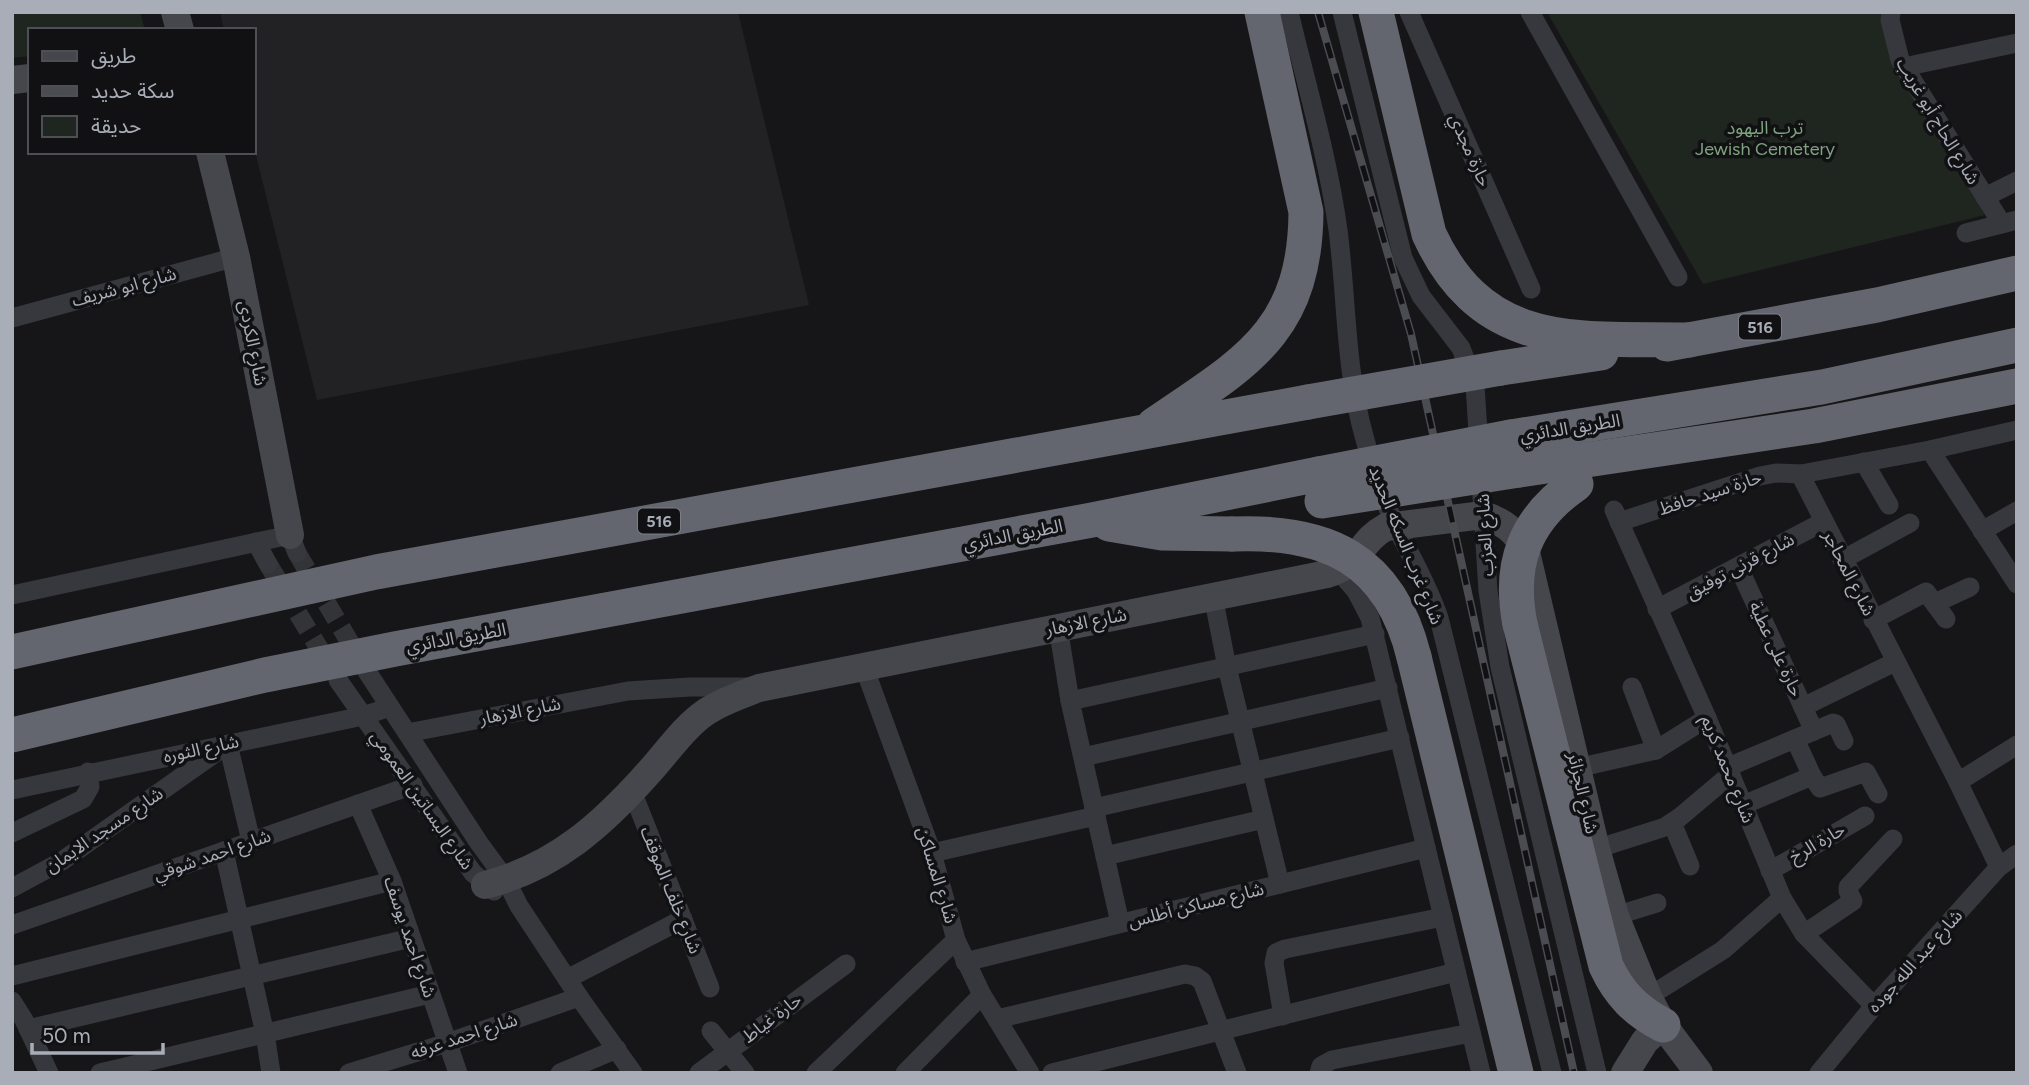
<svg xmlns="http://www.w3.org/2000/svg" width="2029" height="1085" viewBox="0 0 2029 1085" font-family="Figtree,'Noto Sans Arabic',sans-serif">
<rect width="100%" height="100%" fill="#161618"/>
<!-- built -->
<polygon fill="#222225" points="220,12 738,12 809,305 317,400 254,147 254,30 224,30"/>
<!-- green -->
<g fill="#1e261f">
<polygon points="12,12 140,12 145,30 30,30 30,56 12,58"/>
<polygon points="1547,12 1883,12 1985,215 1703,284"/>
</g>
<g fill="none" stroke-linecap="round" stroke-linejoin="round">
<!-- street-tunnel -->
<g stroke="#333438" stroke-width="19" stroke-dasharray="19 10" stroke-linecap="butt">
<polyline points="297,553 362,663"/>
<polyline points="268,564 331,668"/>
</g>
<!-- street -->
<g stroke="#37383d" stroke-width="19">
<path d="M1289,12c17,72 39,145 49,218 9,70 7,138 26,206 8,30 18,62 32,90 15,31 32,59 43,92l113,455"/>
<polyline points="1342,12 1403,258 1421,296 1461,348 1475,385 1488,591 1500,667 1597,1073"/>
<polyline points="1409,12 1531,289"/>
<polyline points="1530,12 1678,277"/>
<polyline points="1891,12 1890,20 1900,60 2002,224"/>
<polyline points="1904,67 2017,43"/>
<polyline points="1985,197 2017,181"/>
<polyline points="1966,233 2017,220"/>
<polyline points="12,318 236,257"/>
<polyline points="1930,450 2017,584"/>
<polyline points="1864,462 1889,505"/>
<polyline points="1614,510 1707,718 1782,898 1804,934 1874,1006"/>
<polyline points="1619,522 1760,476 1776,473 1801,474"/>
<polyline points="1982,531 2017,511"/>
<polyline points="256,542 268,564"/>
<polyline points="1842,560 1910,523"/>
<polyline points="1739,568 1814,731"/>
<polyline points="1338,570 1356,591 1370,618 1481,1073"/>
<polyline points="12,595 290,535 297,553"/>
<polyline points="1213,596 1227,667 1280,884"/>
<polyline points="1935,603 1970,587"/>
<polyline points="1657,609 1823,522"/>
<polyline points="1873,620 1926,592 1946,619"/>
<polyline points="1058,627 1070,701 1120,923"/>
<polyline points="864,667 932,853 956,940 982,995 1030,1073"/>
<polyline points="366,670 479,843 506,880 519,906 579,997 633,1073"/>
<polyline points="338,680 473,873 494,891"/>
<polyline points="1632,687 1656,750"/>
<polyline points="1070,701 1375,634"/>
<polyline points="1803,707 1895,662"/>
<polyline points="407,733 628,691 690,687 748,687"/>
<polyline points="1795,739 1812,776"/>
<polyline points="1083,757 1388,688"/>
<polyline points="1728,767 1833,723 1836,724 1844,741"/>
<polyline points="1577,768 1656,750 1707,718"/>
<polyline points="1958,782 2017,745"/>
<polyline points="12,790 363,716 390,707"/>
<polyline points="632,791 710,988"/>
<polyline points="358,804 392,881 458,1073"/>
<polyline points="1743,805 1812,776 1820,788 1866,772 1878,794"/>
<polyline points="1094,808 1400,738"/>
<polyline points="1672,823 1690,866"/>
<polyline points="12,833 83,799 90,787 88,772"/>
<polyline points="1596,849 1665,827 1680,817 1731,774"/>
<polyline points="224,851 265,1034 271,1073"/>
<polyline points="932,853 1096,816"/>
<polyline points="1105,856 1264,819"/>
<polyline points="1999,867 1958,782 1801,476 1801,474 1930,450 2017,430"/>
<polyline points="1770,871 1865,816"/>
<polyline points="12,888 62,861 228,744 251,841"/>
<polyline points="1615,916 1657,903"/>
<polyline points="12,925 413,785"/>
<polyline points="1804,934 1853,901 1848,891 1848,887 1893,839"/>
<polyline points="965,962 1426,848"/>
<polyline points="12,976 392,881"/>
<polyline points="567,979 683,919"/>
<polyline points="1648,997 1723,950 1782,898"/>
<polyline points="12,1001 24,1020 49,1073"/>
<polyline points="1283,1016 1274,963 1276,953 1285,949 1443,917"/>
<polyline points="997,1019 1185,974 1195,976 1202,981 1237,1073"/>
<polyline points="28,1029 411,938"/>
<polyline points="711,1031 745,1073"/>
<polyline points="100,1073 430,994"/>
<polyline points="349,1073 447,1043 579,997"/>
<polyline points="560,1073 617,1049"/>
<polyline points="699,1073 846,964"/>
<polyline points="816,1073 956,940"/>
<polyline points="905,1073 982,995"/>
<polyline points="1052,1073 1456,972"/>
<polyline points="1319,1073 1321,1066 1332,1060 1471,1033"/>
<polyline points="1819,1073 1874,1006 1999,867 2017,854"/>
</g>
<!-- secondary -->
<g stroke="#45474d" stroke-width="28">
<polyline points="175,12 180,30"/>
<polyline points="12,80 30,78"/>
<polyline points="210,152 236,257 290,535"/>
<path d="M485,885c71,-18 118,-61 165,-114 18,-20 34,-44 56,-59 16,-11 35,-17 53,-24l568,-114c36,-11 31,-32 59,-47l97,-12c20,6 32,16 42,33l71,301 19,67 33,81 15,28 36,48"/>
<polyline points="1625,1073 1645,1041 1663,1025"/>
</g>
<!-- highway -->
<g stroke="#63666e" stroke-width="35">
<path d="M1376,12l53,222c55,119 149,104 260,106"/>
<polyline points="1667,344 1877,305 2017,273"/>
<polyline points="1501,368 1601,353"/>
<path d="M1154,425c90,-62 151,-91 152,-213l-44,-200"/>
<polyline points="1511,437 1822,387 2017,345"/>
<polyline points="1519,470 1814,426 2017,386"/>
<polyline points="1109,524 1162,533 1232,534"/>
<path d="M1520,624l86,342c13,28 30,45 57,59"/>
<polyline points="12,652 376,572 1308,402"/>
<polyline points="1414,657 1516,1073"/>
<polyline points="12,735 265,675 395,649 1092,520 1319,474"/>
</g>
<defs>
<polyline id="rail" points="1318,12 1411,334 1574,1073"/>
</defs>
<!-- rail casing -->
<use href="#rail" stroke="#4a4c52" stroke-width="8"/>
<!-- rail -->
<use href="#rail" stroke="#111113" stroke-width="5" stroke-dasharray="16" stroke-linecap="butt"/>
<!-- highway-bridge -->
<g stroke="#63666e" stroke-width="35">
<polyline points="1308,402 1501,368"/>
<polyline points="1319,474 1511,437"/>
<polyline points="1322,501 1519,470"/>
<path d="M1232,534c95,-4 158,25 182,123"/>
<path d="M1520,624c-12,-60 5,-105 56,-140"/>
</g>
</g>
<g text-anchor="middle" dominant-baseline="central" stroke-width="7" stroke-linejoin="round" paint-order="stroke">
<!-- shield labels -->
<g fill="#111113" stroke="#7b7e86" stroke-width="2">
<rect x="1739" y="314.5" width="42" height="25" rx="5"/>
<rect x="638" y="508.5" width="42" height="25" rx="5"/>
</g>
<g font-size="16" font-weight="bold" fill="#a8adb8">
<text x="1760" y="327">516</text>
<text x="659" y="521">516</text>
</g>
<!-- street labels -->
<g font-size="18" fill="#a8adb8" stroke="#111113">
<text transform="translate(1938 121) rotate(59)">شارع الحاج أبو غريب</text>
<text transform="translate(1470 150) rotate(66)">حارة مجدي</text>
<text transform="translate(124 287) rotate(-15)">شارع ابو شريف</text>
<text transform="translate(253 343) rotate(79)">شارع الكردى</text>
<text transform="translate(1570 428) rotate(-9)">الطريق الدائري</text>
<text transform="translate(1710 493) rotate(-18)">حارة سيد حافظ</text>
<text transform="translate(1013 535) rotate(-11)">الطريق الدائري</text>
<text transform="translate(1485 535) rotate(-93)">شارع العزب</text>
<text transform="translate(1406 545) rotate(68)">شارع غرب السكه الحديد</text>
<text transform="translate(1740 566) rotate(-28)">شارع قرنى توفيق</text>
<text transform="translate(1849 573) rotate(63)">شارع المحاجر</text>
<text transform="translate(1086 622) rotate(-11)">شارع الازهار</text>
<text transform="translate(456 638) rotate(-10)">الطريق الدائري</text>
<text transform="translate(1776 649) rotate(65)">حارة على عطية</text>
<text transform="translate(520 711) rotate(-11)">شارع الازهار</text>
<text transform="translate(201 749) rotate(-12)">شارع الثوره</text>
<text transform="translate(1728 769) rotate(68)">شارع محمد كريم</text>
<text transform="translate(1583 793) rotate(77)">شارع الجزائر</text>
<text transform="translate(422 800) rotate(55)">شارع البساتين العمومي</text>
<text transform="translate(104 830) rotate(-34)">شارع مسجد الايمان</text>
<text transform="translate(1817 843) rotate(-30)">حارة الرخ</text>
<text transform="translate(212 855) rotate(-19)">شارع احمد شوقي</text>
<text transform="translate(937 875) rotate(73)">شارع المساكن</text>
<text transform="translate(671 890) rotate(68)">شارع خلف الموقف</text>
<text transform="translate(1196 905) rotate(-14)">شارع مساكن أطلس</text>
<text transform="translate(410 937) rotate(71)">شارع احمد يوسف</text>
<text transform="translate(1915 961) rotate(-48)">شارع عبد الله جوده</text>
<text transform="translate(772 1018) rotate(-37)">حارة غياط</text>
<text transform="translate(464 1036) rotate(-18)">شارع احمد عرفه</text>
</g>
<!-- park labels -->
<g font-size="18" fill="#7fa381" stroke="#111113">
<text x="1765" y="128">ترب اليهود<tspan x="1765" dy="21">Jewish Cemetery</tspan></text>
</g>
</g>
<!-- border -->
<rect width="2029" height="1085" fill="none" stroke="#a8adb8" stroke-width="28"/>
<!-- legend -->
<rect x="28" y="28" width="228" height="126" fill="#111113" stroke="#4d4f55" stroke-width="2"/>
<rect x="42" y="51" width="35" height="10" fill="#45474d" stroke="#4d4f55" stroke-width="2"/>
<text x="91" y="63" font-size="21" fill="#a8adb8">طريق</text>
<rect x="42" y="86" width="35" height="10" fill="#4a4c52" stroke="#4d4f55" stroke-width="2"/>
<text x="91" y="98" font-size="21" fill="#a8adb8">سكة حديد</text>
<rect x="42" y="116" width="35" height="21" fill="#1e261f" stroke="#4d4f55" stroke-width="2"/>
<text x="91" y="133" font-size="21" fill="#a8adb8">حديقة</text>
<!-- scale -->
<path d="M32 1043v10h131v-10" fill="none" stroke="#a8adb8" stroke-width="3.5"/>
<text x="42" y="1043" font-size="21" fill="#a8adb8" stroke="#111113" stroke-width="5" paint-order="stroke">50 m</text>
</svg>
